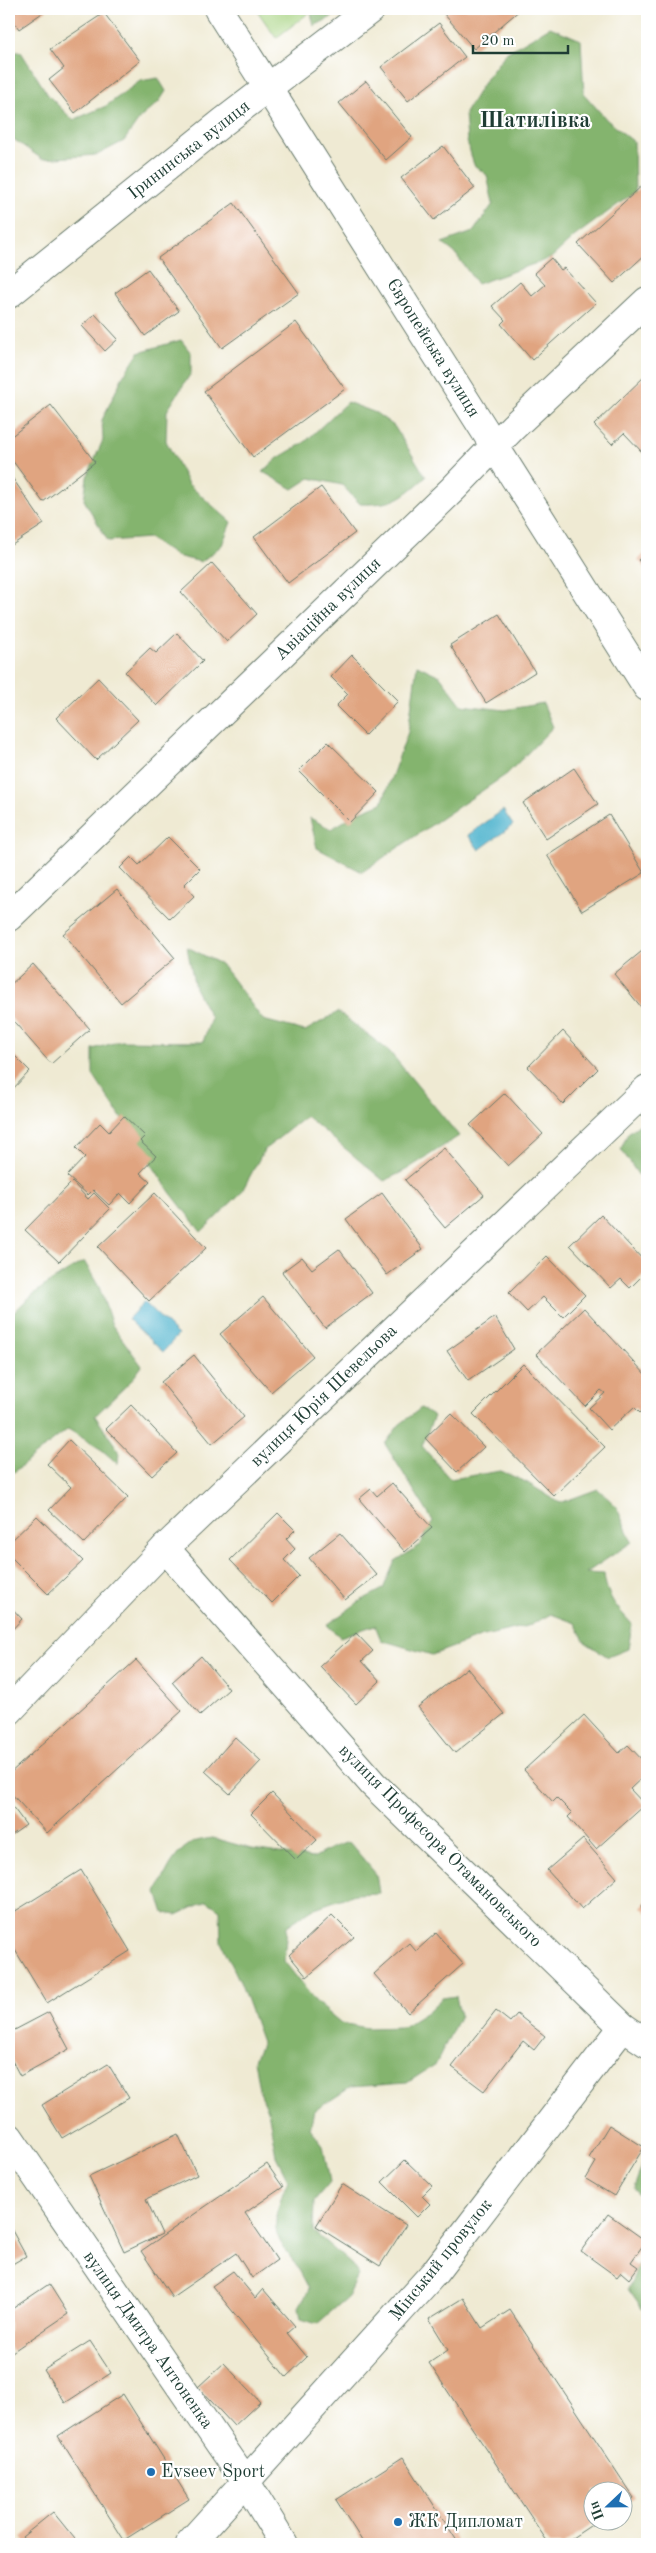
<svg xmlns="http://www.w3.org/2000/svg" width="656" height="2553" viewBox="0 0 656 2553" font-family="'Old Standard TT',serif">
<rect width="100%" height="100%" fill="#fff"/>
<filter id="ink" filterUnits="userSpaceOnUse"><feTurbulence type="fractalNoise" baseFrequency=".02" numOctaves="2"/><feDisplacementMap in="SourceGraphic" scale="10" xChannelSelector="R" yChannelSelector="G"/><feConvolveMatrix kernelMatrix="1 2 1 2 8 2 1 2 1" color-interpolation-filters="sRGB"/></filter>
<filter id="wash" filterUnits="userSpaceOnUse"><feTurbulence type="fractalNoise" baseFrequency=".0096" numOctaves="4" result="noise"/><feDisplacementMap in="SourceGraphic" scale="20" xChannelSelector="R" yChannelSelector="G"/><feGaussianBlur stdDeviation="1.12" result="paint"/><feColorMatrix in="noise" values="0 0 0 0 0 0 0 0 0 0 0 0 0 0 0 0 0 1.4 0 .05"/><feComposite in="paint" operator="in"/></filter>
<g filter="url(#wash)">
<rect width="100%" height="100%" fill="#efead3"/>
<!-- green -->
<polygon fill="#a5d27f" stroke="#62885a" points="256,9 314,9 276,38"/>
<!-- forest -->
<g fill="#84b46e" stroke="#527851">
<polygon points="310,9 348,9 314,26"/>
<polygon points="550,27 581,40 584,94 607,120 634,142 635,192 575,236 551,258 477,284 455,253 442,243 473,232 493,204 487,175 474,165 467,141 465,113 486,79 506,53"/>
<polygon points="9,52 21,52 48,95 73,120 106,106 140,81 158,78 166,91 159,102 140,118 124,141 97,155 42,159 9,136"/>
<polygon points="181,340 191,353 191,373 167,411 166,441 188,484 231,522 222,545 201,562 176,556 149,538 108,541 84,500 87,477 103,440 102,420 123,376 139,352"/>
<path d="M347,402l29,11 18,13 32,51c-25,22 -32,28 -66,27l-18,-19 -32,-7 -17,11 -30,-17 15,-14 27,-16z"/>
<polygon points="417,665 440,676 462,705 505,710 543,703 553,727 507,774 362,872 317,848 310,818 331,829 360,812 382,803 408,732"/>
<polygon points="187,947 221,964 263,1020 305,1031 338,1012 389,1051 459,1136 406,1170 384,1181 306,1116 264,1150 241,1193 201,1232 170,1192 93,1075 93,1049 121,1041 203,1042 211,1018 195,988"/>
<polygon points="647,1119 647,1180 639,1176 621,1149 628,1133"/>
<path d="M84,1261l15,26 13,38 30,41 -11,15 -36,35 24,35 -1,13 -16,-14 -34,-21 -59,47v-157c18,-25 49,-42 75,-58z"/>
<path d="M421,1408l13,8 -12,30 28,33 51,-8 25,11 34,21 38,-14 18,17 16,36 -46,31 18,1c2,22 13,34 28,50l-4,25 -20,8 -23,-15 -10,-19 -24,-9 -20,11 -51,12 -48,18 -51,-15 -6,-15 -35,12 -13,-12 33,-24 23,-12 12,-28 24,-15 14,-25 -48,-77 14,-19z"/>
<path d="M213,1838l39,11 61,9 20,-11 16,-5 27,32 3,19 -24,1 -43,15 -25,17 -3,35 32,41 25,21 26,5 36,-1 24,-15 15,-14 14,-2 4,19 -24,49 -29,19 -56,4 -37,24 -4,17 13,18 7,36 -16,19 -1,30 39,34 6,11 -10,21 -31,27 -16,-5 -2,-12 10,-18c-25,-54 -48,-43 -21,-109l-12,-24 -8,-46 -9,-20 -5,-30 8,-18 -21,-58 -20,-42 -1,-32 -13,-9 -30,14 -13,-2 -7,-20c7,-17 16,-39 33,-49 6,-4 17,-5 23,-6z"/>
<polygon points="647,2151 647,2205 634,2188"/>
<polygon points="647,2246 647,2316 628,2289"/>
</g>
<!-- water -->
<g fill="#4fb4ce" stroke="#377881">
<polygon points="503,810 513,825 479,850 468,835"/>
<polygon points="144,1302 178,1335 163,1352 128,1319"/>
</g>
<g id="blocks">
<!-- building -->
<g fill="#e0a480">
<polygon points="9,9 48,9 19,29 9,15"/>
<polygon points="451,9 521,9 474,49 444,14"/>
<polygon points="104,13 140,61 75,113 49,80 64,68 50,49"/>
<polygon points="439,23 465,57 408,101 381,67"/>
<polygon points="366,81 412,137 386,160 339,103"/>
<polygon points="443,146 475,188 434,220 401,178"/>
<polygon points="645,183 647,186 647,253 614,283 578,244"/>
<polygon points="234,203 299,293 222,348 158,258"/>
<polygon points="551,258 561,270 564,268 596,303 532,360 501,324 505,320 492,306 520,282 532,296 545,285 534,273"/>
<polygon points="148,269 179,311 145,336 115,293"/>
<polygon points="95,314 118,339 105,351 82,326"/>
<polygon points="296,322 345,389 253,457 204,391"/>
<polygon points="647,374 647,450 643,453 624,433 612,444 594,425"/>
<polygon points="51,405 95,462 43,502 9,456 9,438"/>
<polygon points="9,473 44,524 12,545 9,540"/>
<polygon points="321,487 355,533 288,583 254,537"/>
<polygon points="647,551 647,570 638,560"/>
<polygon points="212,563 257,614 227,642 181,592"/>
<polygon points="499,614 535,672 486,703 450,645"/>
<polygon points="177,633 203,661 157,706 125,672 150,648 156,653"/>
<polygon points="352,655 398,701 365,735 336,706 348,694 331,677"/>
<polygon points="98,678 138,720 96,760 56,718"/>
<polygon points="328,742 379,792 350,822 299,771"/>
<polygon points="574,768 598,804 546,839 523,803"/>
<polygon points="609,815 644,873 582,911 547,855"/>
<polygon points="168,837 200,869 184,885 194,896 170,919 120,868 131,857 139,865"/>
<polygon points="117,889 175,958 121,1003 63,934"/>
<polygon points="647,947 647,1003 642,1008 614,974"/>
<polygon points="33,964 90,1029 51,1064 9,1016 9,986"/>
<polygon points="563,1031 598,1069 563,1104 528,1067"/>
<polygon points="9,1050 30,1071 9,1093"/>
<polygon points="505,1093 543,1134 508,1166 470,1125"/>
<polygon points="124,1116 145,1136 140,1141 156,1156 140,1173 150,1182 130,1203 120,1193 109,1205 93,1190 88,1195 67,1176 85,1157 76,1148 100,1123 109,1132"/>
<polygon points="444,1148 484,1195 445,1228 405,1180"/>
<polygon points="72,1182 88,1199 94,1193 110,1209 59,1262 25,1230"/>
<polygon points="155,1193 206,1248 149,1301 98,1247"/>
<polygon points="382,1193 423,1249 387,1275 346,1219"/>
<polygon points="601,1215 647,1264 647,1271 630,1288 621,1279 611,1288 570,1245"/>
<polygon points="339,1249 372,1293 325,1328 282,1272 302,1257 312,1269"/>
<polygon points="547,1256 585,1295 563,1317 543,1297 527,1312 509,1293"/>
<polygon points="263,1297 313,1356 271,1392 220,1334"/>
<polygon points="584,1308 647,1376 647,1406 640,1413 634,1407 609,1430 589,1408 605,1393 601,1390 585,1406 536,1354"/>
<polygon points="495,1317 514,1349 468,1381 447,1351"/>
<polygon points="194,1355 244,1417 212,1444 161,1382"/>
<polygon points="523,1364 605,1447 554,1496 473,1414"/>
<polygon points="131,1405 177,1453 152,1476 106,1429"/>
<polygon points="451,1413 484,1447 457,1472 425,1438"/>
<polygon points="69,1440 128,1497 84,1543 49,1510 71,1487 47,1464"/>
<polygon points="392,1483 432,1528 405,1552 359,1499 371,1489 377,1496"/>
<polygon points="278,1513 295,1530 286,1539 295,1549 284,1560 299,1576 272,1603 230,1560"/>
<polygon points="37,1516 83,1561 48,1594 9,1555 9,1543"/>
<polygon points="340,1533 377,1575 345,1600 309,1558"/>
<polygon points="9,1605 22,1619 9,1633"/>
<polygon points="356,1633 373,1651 362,1661 380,1681 356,1704 320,1666"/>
<polygon points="201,1656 229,1689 200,1715 172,1682"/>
<polygon points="136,1660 182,1711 47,1833 9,1791 9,1774"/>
<polygon points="467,1668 504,1714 455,1753 418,1707"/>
<polygon points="584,1715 619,1753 628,1745 647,1765 647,1773 630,1789 645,1805 596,1849 568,1817 572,1813 557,1798 553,1802 524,1770"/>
<polygon points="235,1737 261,1761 230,1794 205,1771"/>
<polygon points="272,1793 317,1840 296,1860 251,1814"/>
<polygon points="9,1802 26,1825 9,1837"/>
<polygon points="583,1839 617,1878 582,1909 547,1870"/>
<polygon points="81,1870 130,1951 47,2003 9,1940 9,1915"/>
<polygon points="647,1900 647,1913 641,1907"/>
<polygon points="332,1915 354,1937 307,1977 289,1955"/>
<polygon points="436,1933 463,1964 408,2013 374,1974 409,1943 416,1951"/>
<polygon points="496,2011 510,2022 517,2014 545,2036 534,2050 523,2041 484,2091 452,2067"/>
<polygon points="49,2012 69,2049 20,2076 9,2055 9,2033"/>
<polygon points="108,2064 129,2098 62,2138 42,2105"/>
<polygon points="609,2125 644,2147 614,2196 586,2179 596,2162 589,2158"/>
<polygon points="178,2134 197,2175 146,2199 162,2234 124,2252 89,2176"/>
<polygon points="405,2160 432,2186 422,2196 430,2204 417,2217 382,2182"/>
<polygon points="267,2164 283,2187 245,2213 277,2260 252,2278 236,2253 172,2297 141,2251"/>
<polygon points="342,2184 406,2225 380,2266 316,2226"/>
<polygon points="608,2214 646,2241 631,2262 638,2267 629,2279 621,2272 617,2277 581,2251"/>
<polygon points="9,2225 26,2256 9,2266"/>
<polygon points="233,2271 255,2298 263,2289 295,2326 287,2333 307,2357 286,2377 212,2286"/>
<polygon points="49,2284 68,2314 12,2352 9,2347 9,2311"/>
<polygon points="463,2298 482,2328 510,2310 634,2498 624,2504 624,2490 594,2490 594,2520 599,2520 563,2544 549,2544 429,2363 448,2350 429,2319"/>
<polygon points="90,2341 111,2373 65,2403 44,2370"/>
<polygon points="224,2363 260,2402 234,2426 198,2387"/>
<polygon points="123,2394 189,2499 124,2540 58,2436"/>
<polygon points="403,2457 459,2544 364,2544 336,2500"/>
<polygon points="53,2512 79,2544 27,2544 22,2537"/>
</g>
</g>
</g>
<g filter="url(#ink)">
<use href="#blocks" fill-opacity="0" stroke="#687a6c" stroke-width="1"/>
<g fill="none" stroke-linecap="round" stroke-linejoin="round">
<defs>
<g id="minor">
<polyline points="9,294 223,122 371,9"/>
<polyline points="9,917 453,489 513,427 647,301"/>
<polyline points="165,1548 373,1784 623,2027 647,2043"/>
<polyline points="9,1711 165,1548 647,1089"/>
<polyline points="9,2137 246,2482 284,2544"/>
<polyline points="189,2544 435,2272 623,2027"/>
</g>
<polyline id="major" points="218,9 647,687"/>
</defs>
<!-- minor casing -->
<use href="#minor" stroke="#687a6c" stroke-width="30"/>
<!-- major casing -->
<use href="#major" stroke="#687a6c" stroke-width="30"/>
<!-- minor -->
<use href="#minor" stroke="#fff" stroke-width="28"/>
<!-- major -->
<use href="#major" stroke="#fff" stroke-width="28"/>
</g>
</g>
<!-- markers -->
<g fill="#1f6fb2" stroke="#fff" stroke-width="2">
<circle cx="151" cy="2472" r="5"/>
<circle cx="398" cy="2522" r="5"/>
</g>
<g text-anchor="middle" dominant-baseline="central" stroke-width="4.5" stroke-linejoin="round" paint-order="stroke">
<!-- street labels -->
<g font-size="18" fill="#1f3d34" stroke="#fff">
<text transform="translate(189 150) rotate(-38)">Ірининська вулиця</text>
<text transform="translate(433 348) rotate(58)">Європейська вулиця</text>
<text transform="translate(328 609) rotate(-44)">Авіаційна вулиця</text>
<text transform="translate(324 1396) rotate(-44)">вулиця Юрія Шевельова</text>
<text transform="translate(440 1846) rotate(45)">вулиця Професора Отамановського</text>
<text transform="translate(441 2260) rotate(-51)">Мінський провулок</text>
<text transform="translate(148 2340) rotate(55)">вулиця Дмитра Антоненка</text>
</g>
<!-- poi labels -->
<g font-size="18" fill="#1f3d34" stroke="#fff" text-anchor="start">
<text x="161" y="2472">Evseev Sport</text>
<text x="408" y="2522">ЖК Дипломат</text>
</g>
<!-- district labels -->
<g font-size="22" font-weight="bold" fill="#1f3d34" stroke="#fff">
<text x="535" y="121">Шатилівка</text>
</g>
</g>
<!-- margin -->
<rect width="656" height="2553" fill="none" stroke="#fff" stroke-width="30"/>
<!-- north arrow -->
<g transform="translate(608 2506) rotate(248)"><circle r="24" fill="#ffffff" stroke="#a5b1ae"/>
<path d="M0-4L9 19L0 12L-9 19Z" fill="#1f6fb2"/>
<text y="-8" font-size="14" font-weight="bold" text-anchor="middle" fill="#1f3d34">Пн</text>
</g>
<!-- scale -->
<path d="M473 45v8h95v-8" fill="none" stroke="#1f3d34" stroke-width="2.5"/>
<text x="481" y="45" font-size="15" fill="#1f3d34" stroke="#ffffff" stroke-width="4" paint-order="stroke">20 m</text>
</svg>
